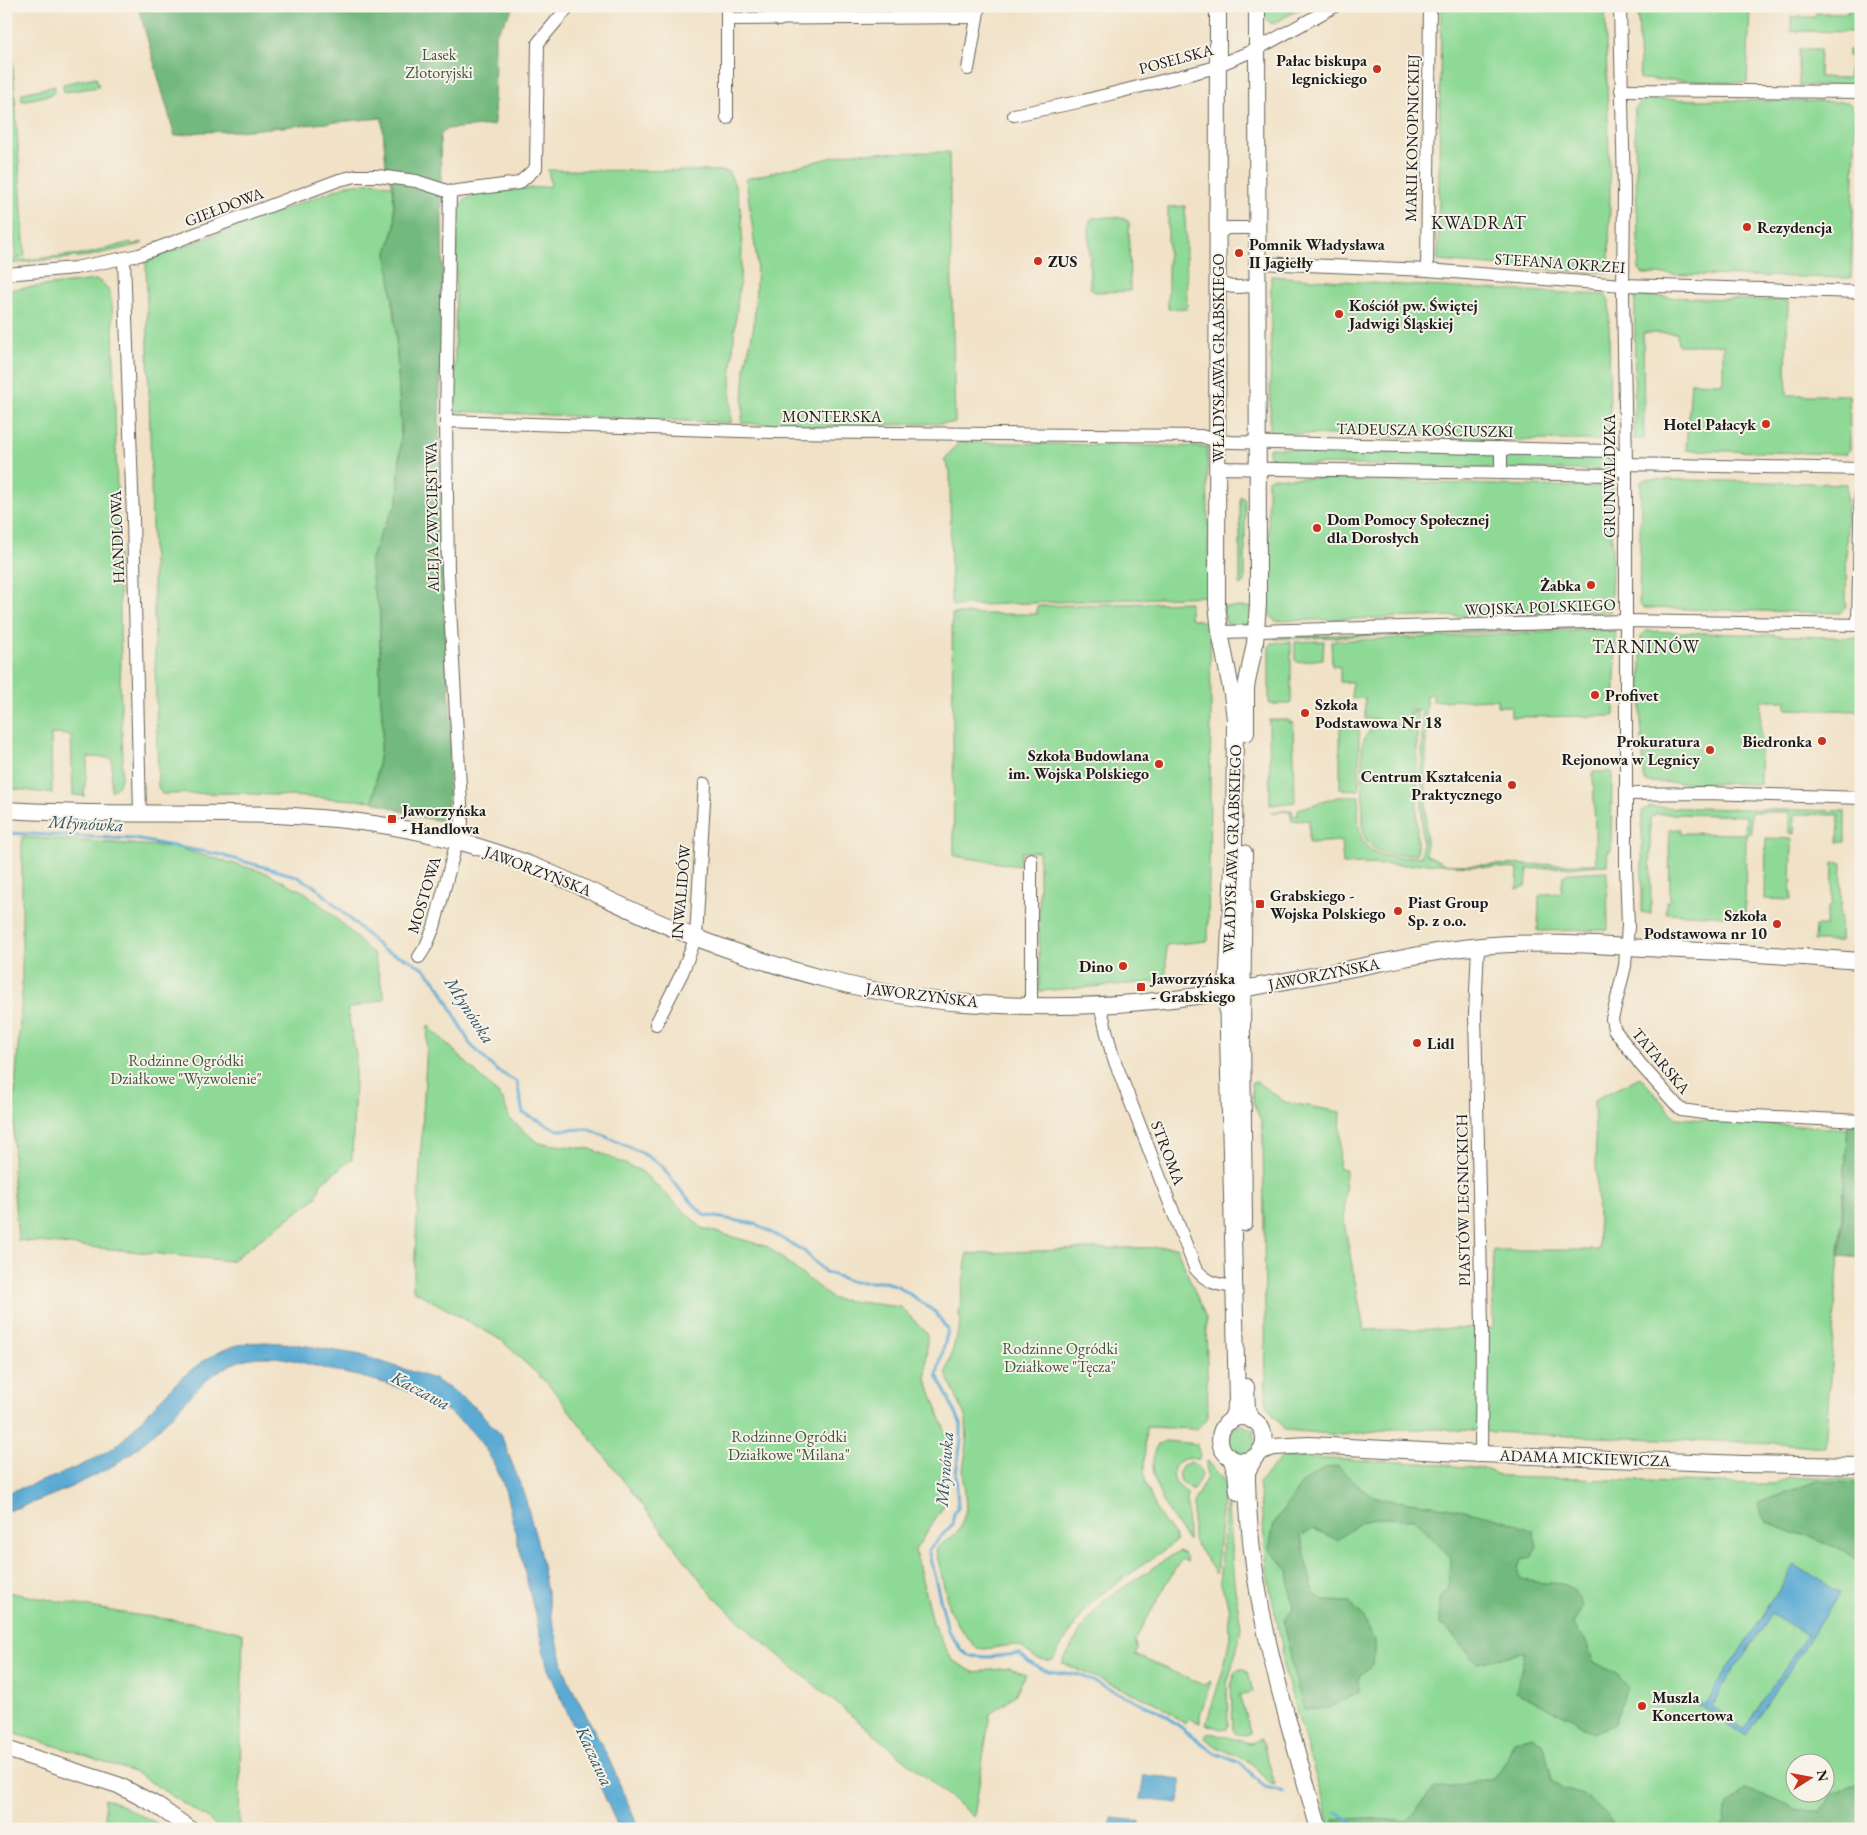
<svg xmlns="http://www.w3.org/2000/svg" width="1867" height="1835" viewBox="0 0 1867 1835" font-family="'EB Garamond',serif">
<rect width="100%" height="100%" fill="#f7f3e8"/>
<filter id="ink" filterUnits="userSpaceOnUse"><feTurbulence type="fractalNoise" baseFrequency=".02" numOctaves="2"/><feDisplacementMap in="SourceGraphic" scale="10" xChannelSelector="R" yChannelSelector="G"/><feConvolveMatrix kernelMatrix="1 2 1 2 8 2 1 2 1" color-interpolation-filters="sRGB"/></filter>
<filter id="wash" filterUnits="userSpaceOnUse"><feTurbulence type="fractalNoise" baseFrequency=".0096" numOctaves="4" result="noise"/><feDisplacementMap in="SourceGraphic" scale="20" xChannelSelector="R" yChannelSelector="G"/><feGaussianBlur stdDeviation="1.12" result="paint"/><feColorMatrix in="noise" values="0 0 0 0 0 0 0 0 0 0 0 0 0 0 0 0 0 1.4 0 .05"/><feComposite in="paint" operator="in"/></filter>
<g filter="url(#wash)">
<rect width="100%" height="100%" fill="#f1e2c7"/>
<!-- green -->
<g fill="#8dd995" stroke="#547a58" fill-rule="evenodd">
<polygon points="6,6 9,6 25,256 18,257 23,260 91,253 131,242 132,245 142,242 142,244 89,256 6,264 6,262 15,260 6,121"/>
<polygon points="1264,6 1297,6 1301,8 1275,23 1270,23 1264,16"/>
<polygon points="1441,6 1605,6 1610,192 1609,272 1567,271 1438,261"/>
<polygon points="1638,6 1750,6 1747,83 1640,79"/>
<polygon points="1849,6 1860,6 1860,32 1791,31 1791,17 1815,17 1816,13 1848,13"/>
<polygon points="1799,49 1820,49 1819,77 1848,78 1851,56 1848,56 1848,50 1859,50 1859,86 1799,86"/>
<polygon points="96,77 99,87 64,92 63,84"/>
<polygon points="55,86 54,92 51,95 22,101 22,93"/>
<polygon points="1645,99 1848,102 1856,111 1851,278 1643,274 1639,270 1634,109"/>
<polygon points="949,152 955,423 816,427 742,423 745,367 754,325 757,262 746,179 850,153"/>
<path d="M548,170l180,1c24,38 11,113 7,156 -3,31 -5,65 -4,96l-277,-12 3,-194c4,-16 6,-18 21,-23l73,-8z"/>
<polygon points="375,182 393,186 395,226 387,253 395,318 401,429 398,501 381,532 373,587 380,611 380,688 383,729 373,801 238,793 162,794 158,787 146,261 348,185"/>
<polygon points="1185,206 1187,308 1168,309 1168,207"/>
<path d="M1092,218c11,0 29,-4 37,4l1,69 -35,1 -5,-4 -1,-65z"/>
<polygon points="1271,276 1403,285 1605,295 1609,301 1610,440 1488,440 1270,433"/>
<path d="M96,280c19,6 16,31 17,46l8,335 -1,22 3,77c-3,12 2,24 -12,31l1,-33 -24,-1 -4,39 -11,-1 -2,-60 -20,-1 1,60 -36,-5 -10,1v-500z"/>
<polygon points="1635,296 1788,301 1786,365 1787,395 1849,395 1850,449 1846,454 1686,450 1691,382 1723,383 1723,345 1678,345 1677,333 1643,333 1644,439 1634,439"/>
<polygon points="959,442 1207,447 1208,525 1211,525 1211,539 1208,540 1209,596 953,606 951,603 950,471 944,460"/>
<polygon points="1269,448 1612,454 1611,471 1269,463"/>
<polygon points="1273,477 1524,486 1612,487 1612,568 1610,612 1275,621 1269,614 1268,480"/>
<polygon points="1646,479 1847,484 1846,607 1840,613 1644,608 1639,604 1641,482"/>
<polygon points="1240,496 1245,500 1245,583 1240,586"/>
<polygon points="1190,602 1190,618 1210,623 1211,711 1208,941 1166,945 1166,981 1039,991 1039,852 1022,852 1019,866 954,856 952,614 1037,614 1037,606"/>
<path d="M1222,607h31l-3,16c-5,3 -18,3 -24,0z"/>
<polygon points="1602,626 1609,626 1610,628 1275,639 1274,637"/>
<path d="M1608,630l7,2 1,6 -2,78 -103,1v-11h-14v-7l-64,2v-7l-7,1v159l21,11 149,-1 -3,-92h19l-1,79h-3l-1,14 -79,4 -2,17 -9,3 1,-20 -92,-6 -14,2 -69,-1 -2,-23 -32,2v-23l-17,1 -2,-10 -20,1 22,-2 1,6 5,-1v-6l44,-13h17c0,12 -2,25 1,36 5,29 41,26 62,24v-145l-13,-1v9h-44v-21l-13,1v-17h-12v-15l-8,-1 -1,-25z"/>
<polygon points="1646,631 1861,638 1861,711 1786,709 1786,701 1761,701 1760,784 1646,782 1644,778 1641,721 1641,636"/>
<polygon points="1324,641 1323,659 1297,662 1295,660 1295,642"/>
<polygon points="1291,642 1291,704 1269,704 1269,647 1272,643"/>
<path d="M1411,712h6v142c-21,0 -46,4 -54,-21l-1,-88c7,-25 30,-29 49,-13z"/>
<polygon points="1269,720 1289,720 1289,723 1293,722 1295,802 1270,805"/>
<polygon points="1342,727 1358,727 1359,729 1359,790 1340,789 1340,728"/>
<polygon points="1650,807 1845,811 1845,842 1838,842 1839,815 1795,814 1794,834 1789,833 1789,812 1751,812 1751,833 1746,834 1745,917 1666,913 1666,901 1670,901 1669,830 1680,829 1680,833 1745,834 1746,816 1680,814 1655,814 1650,819 1651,913 1642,913 1642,811"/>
<polygon points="22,837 174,847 267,873 306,893 333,915 374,955 385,999 347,1009 356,1055 352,1159 321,1183 316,1198 231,1261 18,1240 13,1182 14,1104 22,994"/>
<polygon points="1766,838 1792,839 1791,900 1765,899"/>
<polygon points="1833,863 1842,863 1840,941 1814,941 1815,926 1826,926 1827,909 1832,904"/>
<polygon points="1607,871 1608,930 1538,931 1539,896 1544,894 1561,893 1563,876 1569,873"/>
<polygon points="428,1025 502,1098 510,1119 538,1143 591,1149 641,1171 702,1228 768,1247 833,1299 901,1307 927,1334 926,1379 947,1436 943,1477 945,1504 915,1550 932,1622 952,1660 973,1672 1010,1668 1026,1674 1015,1695 990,1714 974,1817 753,1634 712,1595 551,1387 501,1340 413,1290"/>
<polygon points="1640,1077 1676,1118 1848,1129 1825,1447 1778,1443 1569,1436 1437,1429 1392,1429 1342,1435 1285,1430 1266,1405 1266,1401 1263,1137 1261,1121 1253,1102 1251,1083 1257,1082 1285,1102 1341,1112 1339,1168 1346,1169 1344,1222 1364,1330 1493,1328 1493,1250 1599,1250 1594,1100"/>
<polygon points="1176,1247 1206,1318 1208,1417 1197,1429 1146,1427 1144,1470 1146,1485 1158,1513 1175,1537 1175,1542 1100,1595 1083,1612 1052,1661 1037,1659 1021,1647 1012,1645 985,1649 976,1648 957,1624 949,1609 936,1551 938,1547 957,1533 961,1526 966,1509 963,1469 967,1445 966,1418 946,1373 961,1321 959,1314 967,1254 1082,1249"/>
<polygon points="1242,1424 1248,1428 1253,1428 1254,1437 1258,1441 1254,1444 1251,1453 1247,1452 1240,1456 1237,1452 1229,1450 1230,1446 1226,1439 1231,1433 1231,1428 1239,1427"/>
<path d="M1166,1441l31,3 3,13 -1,3c-13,-6 -30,3 -25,19 2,7 9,9 13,15l1,47c-16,-24 -33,-45 -35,-75 0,-12 0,-22 13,-25z"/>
<path d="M1282,1457l143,6 60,6 18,8 249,7h22l15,-7 72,3v349h-530l-47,-160 -2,-23 -14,-68 -9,-96zM1794,1762h30v30h-30z"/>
<polygon points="1208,1461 1225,1482 1216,1574 1193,1540 1193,1503 1207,1477 1206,1462"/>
<polygon points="1191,1462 1199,1467 1202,1474 1196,1486 1193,1490 1181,1481 1178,1474 1183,1465"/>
<polygon points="1227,1500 1234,1582 1241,1626 1239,1641 1227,1684 1228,1725 1227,1728 1220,1729 1206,1724 1224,1667 1230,1636 1229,1610 1225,1594 1219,1581"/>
<polygon points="1179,1551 1185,1554 1188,1562 1182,1559 1175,1569 1135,1640 1138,1650 1135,1655 1196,1682 1204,1685 1211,1681 1200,1715 1200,1723 1190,1719 1185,1724 1160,1705 1062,1663 1086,1621 1106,1599"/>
<polygon points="6,1592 129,1614 197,1623 243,1633 239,1829 219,1829 207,1818 136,1773 76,1752 6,1731"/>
<polygon points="1241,1669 1245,1669 1248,1672 1253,1692 1239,1695 1250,1731 1250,1734 1246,1736 1235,1733 1233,1729 1231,1686 1236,1671"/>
<polygon points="1210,1733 1250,1743 1262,1739 1275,1785 1269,1783 1265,1779 1252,1763 1217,1747 1205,1738 1207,1734"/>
<polygon points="104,1798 113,1801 168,1829 106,1829"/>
</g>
<!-- forest -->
<g fill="#72b97e" stroke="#476a4d">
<polygon points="138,6 515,6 495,35 494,125 447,129 440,136 443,275 439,423 445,628 451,724 447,822 415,816 373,801 383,729 380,688 380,611 373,587 370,561 381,532 398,501 401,429 395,318 387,253 395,226 393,186 386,166 382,118 238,131 200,132 175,136"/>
<polygon points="1848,1121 1861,1121 1861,1258 1840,1256"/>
<path d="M1338,1466c10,9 20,22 32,28 16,8 31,7 48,9 39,5 79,12 115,28l4,16 -6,11 -9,2 -3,9 1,9c27,12 50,-7 63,28l-10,18 12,16 9,22 22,11 11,13 -12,38 -23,9 -20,-14 -56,-27 9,-40 -47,11 -32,-35 -6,-3v-26l8,-11 2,-31 -36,-38 -34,-1 -19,4 -24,18 -23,-11 -13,7 12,56 11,9 26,1 13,15 12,25 -2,22 -14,12v16l-30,16 -25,2 -11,-40 -9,-49 9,-13 -5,-37 -19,-22 5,-26 29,-41 22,-14z"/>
<polygon points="1817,1481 1861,1484 1861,1557 1857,1560 1832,1546 1767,1522 1758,1503"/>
<polygon points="1532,1736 1544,1745 1552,1779 1563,1789 1588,1797 1604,1812 1617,1829 1336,1829 1334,1820 1367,1818 1406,1822 1432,1790 1494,1778 1508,1757 1513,1741"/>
<polygon points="1861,1781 1861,1829 1718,1829 1725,1822 1728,1804 1745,1791 1762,1794 1797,1811 1821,1811 1831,1795"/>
</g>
<!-- water -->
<g fill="#5aaad4" stroke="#3b6378" fill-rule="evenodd">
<path d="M265,1342l30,2 66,11 73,24 21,13 21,16 25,27 23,59 15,55 12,65 13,55 7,17 37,71 31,72h-20l-71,-160 -42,-176c-9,-29 -25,-56 -49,-75 -37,-30 -88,-39 -134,-50 -19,-5 -39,-12 -59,-11 -13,0 -25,3 -36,9 -27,13 -43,38 -65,58 -15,14 -31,31 -49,41 -31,18 -74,37 -108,46v-18c32,-10 89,-29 114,-51 8,-6 14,-15 21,-22 28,-30 60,-68 102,-76 7,-2 15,-1 22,-2z"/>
<path d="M1795,1565l45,28 -94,143 -49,-32 2,-3 6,4zM1771,1613l35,22 -62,94 -33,-23z"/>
<polygon points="1144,1775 1181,1779 1179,1803 1140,1799"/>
<polygon points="1112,1818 1140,1821 1139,1829 1110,1829"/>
</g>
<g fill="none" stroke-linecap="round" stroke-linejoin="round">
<!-- stream -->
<g stroke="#5aaad4" stroke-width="3">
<polyline points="6,833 134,839 217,854 296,876 316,887 383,950 408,959 425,969 440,987 470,1044 496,1070 517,1082 523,1113 558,1130 589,1129 642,1153 661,1165 681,1191 704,1215 756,1224 804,1251 825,1272 853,1282 884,1282 898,1286 935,1312 948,1330 937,1375 961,1424 961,1440 956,1473 958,1508 954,1513 952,1525 928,1550 948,1630 961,1650 969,1656 989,1657 1019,1654 1035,1666 1048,1671 1080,1675 1162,1713 1215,1753 1240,1763 1266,1788 1283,1792"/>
<polyline points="1336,1812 1355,1825 1366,1829"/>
</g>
</g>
</g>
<g filter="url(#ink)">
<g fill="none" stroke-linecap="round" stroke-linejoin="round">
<defs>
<g id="street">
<polyline points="779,6 779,20"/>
<polyline points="1620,6 1624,192 1623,292 1626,464 1626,866 1628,926 1625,966 1612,1019 1614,1029 1641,1065 1681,1110 1711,1114 1861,1121"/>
<polyline points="727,19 977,17"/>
<polyline points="968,69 979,6"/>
<polyline points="1621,90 1861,92"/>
<polyline points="1014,115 1083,101 1209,69 1257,49 1335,6"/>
<polyline points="727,118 727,6"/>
<polyline points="1218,234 1227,228 1253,228 1257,234"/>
<polyline points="124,259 133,518 140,813"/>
<polyline points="1257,263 1427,270 1623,285 1861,292"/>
<polyline points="1427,270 1430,6"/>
<polyline points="6,274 75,268 139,255 339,180 356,176 378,176 416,181 450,192 519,183 536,168 538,43 569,6"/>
<path d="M1218,278c6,12 22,9 33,8l6,-6"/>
<polyline points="446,421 772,432 1201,436 1217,441 1232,442 1611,451 1626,464"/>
<polyline points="1217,468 1610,475 1626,464 1861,469"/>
<polyline points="1501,473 1501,448"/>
<polyline points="1858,625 1861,476"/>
<polyline points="1220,632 1625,621 1861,625"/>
<polyline points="1627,794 1707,793 1861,798"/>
<polyline points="1031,859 1031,1006"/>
<polyline points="1478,946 1475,1014 1482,1325 1481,1454"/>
<polyline points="419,957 426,946 434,927 462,822 448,572 446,421 450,192"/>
<path d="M1100,1005l12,49 83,214c11,14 23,18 40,18"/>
<polyline points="656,1024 682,973 696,937 705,784"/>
</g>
<g id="secondary">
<polyline points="1218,6 1217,604 1220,632 1232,694 1235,719 1234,846 1227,991 1237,1401 1234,1413 1231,1421"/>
<polyline points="1246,733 1246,687 1255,643 1258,604 1257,6"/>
<path d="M6,810c145,10 293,-9 435,27 34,8 68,19 100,32 52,22 103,49 156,69 86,32 175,58 267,65 94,7 191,2 284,-15 43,-8 87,-16 131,-25 31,-6 61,-13 93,-16 64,-7 126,-2 190,2 66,3 132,7 199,12"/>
<polyline points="1244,853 1242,1032 1244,1223"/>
<polyline points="1246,1387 1247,1409 1251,1420"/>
<circle cx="1242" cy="1439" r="22"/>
<polyline points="1259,1452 1274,1447 1309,1445 1481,1454 1744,1464 1861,1466"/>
<path d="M1255,1457l-8,15v8c2,120 39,235 72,349"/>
<polyline points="1231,1458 1236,1472 1238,1492"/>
<polyline points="6,1749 118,1785 156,1805 190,1829"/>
</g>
</defs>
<!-- street casing -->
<use href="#street" stroke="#676158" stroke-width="14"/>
<!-- secondary casing -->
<use href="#secondary" stroke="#676158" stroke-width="18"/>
<!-- street -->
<use href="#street" stroke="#fff" stroke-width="12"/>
<!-- secondary -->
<use href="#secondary" stroke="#fff" stroke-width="16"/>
</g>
</g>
<!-- markers -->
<g fill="#c8321e" stroke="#f7f3e8" stroke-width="2">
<circle cx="1377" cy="69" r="5"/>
<circle cx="1747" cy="227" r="5"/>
<circle cx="1239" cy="253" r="5"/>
<circle cx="1038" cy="261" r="5"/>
<circle cx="1339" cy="314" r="5"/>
<circle cx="1766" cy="424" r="5"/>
<circle cx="1317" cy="528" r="5"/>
<circle cx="1591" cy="585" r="5"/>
<circle cx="1595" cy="695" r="5"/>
<circle cx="1305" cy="713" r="5"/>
<circle cx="1822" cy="741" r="5"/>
<circle cx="1710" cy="750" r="5"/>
<circle cx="1159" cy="764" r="5"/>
<circle cx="1512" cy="785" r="5"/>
<rect x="387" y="814" width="10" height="10" rx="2.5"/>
<rect x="1255" y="899" width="10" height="10" rx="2.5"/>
<circle cx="1398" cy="911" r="5"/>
<circle cx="1777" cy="924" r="5"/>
<circle cx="1123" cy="966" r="5"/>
<rect x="1136" y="982" width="10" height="10" rx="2.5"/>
<circle cx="1417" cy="1043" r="5"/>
<circle cx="1642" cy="1706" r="5"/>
</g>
<g text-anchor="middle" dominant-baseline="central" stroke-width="4" stroke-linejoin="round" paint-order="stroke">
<!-- park labels -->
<g font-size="16" fill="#3e5540" stroke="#f7f3e8">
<text x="439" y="54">Lasek<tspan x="439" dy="18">Złotoryjski</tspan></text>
<text x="186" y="1060">Rodzinne Ogródki<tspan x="186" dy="18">Działkowe "Wyzwolenie"</tspan></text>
<text x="1060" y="1348">Rodzinne Ogródki<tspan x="1060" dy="18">Działkowe "Tęcza"</tspan></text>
<text x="789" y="1436">Rodzinne Ogródki<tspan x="789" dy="18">Działkowe "Milana"</tspan></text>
</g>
<!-- street labels -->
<g font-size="16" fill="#1c1c1c" stroke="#f7f3e8">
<text transform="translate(1176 59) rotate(-15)">POSELSKA</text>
<text transform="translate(1412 138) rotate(-89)">MARII KONOPNICKIEJ</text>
<text transform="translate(224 207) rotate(-21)">GIEŁDOWA</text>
<text transform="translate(1560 263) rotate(4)">STEFANA OKRZEI</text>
<text transform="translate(1218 358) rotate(-90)">WŁADYSŁAWA GRABSKIEGO</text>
<text x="832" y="416">MONTERSKA</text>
<text transform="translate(1425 430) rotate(1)">TADEUSZA KOŚCIUSZKI</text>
<text transform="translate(1609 476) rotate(-90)">GRUNWALDZKA</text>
<text transform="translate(432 517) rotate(-91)">ALEJA ZWYCIĘSTWA</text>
<text transform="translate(117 537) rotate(-92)">HANDLOWA</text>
<text transform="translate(1540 607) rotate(-2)">WOJSKA POLSKIEGO</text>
<text transform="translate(1232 849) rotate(-88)">WŁADYSŁAWA GRABSKIEGO</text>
<text transform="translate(538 871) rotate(21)">JAWORZYŃSKA</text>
<text transform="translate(681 892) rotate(-85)">INWALIDÓW</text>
<text transform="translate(424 895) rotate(-73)">MOSTOWA</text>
<text transform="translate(1324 974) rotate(-11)">JAWORZYŃSKA</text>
<text transform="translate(922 995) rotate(7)">JAWORZYŃSKA</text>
<text transform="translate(1661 1061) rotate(50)">TATARSKA</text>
<text transform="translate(1168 1153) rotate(69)">STROMA</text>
<text transform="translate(1463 1200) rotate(-91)">PIASTÓW LEGNICKICH</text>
<text transform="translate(1585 1458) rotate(2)">ADAMA MICKIEWICZA</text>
</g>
<!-- poi labels -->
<g font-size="16" font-weight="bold" fill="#1c1c1c" stroke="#f7f3e8" text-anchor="start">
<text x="1367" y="60" text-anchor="end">Pałac biskupa<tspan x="1367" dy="18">legnickiego</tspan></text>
<text x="1757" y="227">Rezydencja</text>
<text x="1249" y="244">Pomnik Władysława<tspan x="1249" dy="18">II Jagiełły</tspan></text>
<text x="1048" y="261">ZUS</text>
<text x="1349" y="305">Kościół pw. Świętej<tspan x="1349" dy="18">Jadwigi Śląskiej</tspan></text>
<text x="1756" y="424" text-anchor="end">Hotel Pałacyk</text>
<text x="1327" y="519">Dom Pomocy Społecznej<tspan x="1327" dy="18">dla Dorosłych</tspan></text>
<text x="1581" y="585" text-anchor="end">Żabka</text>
<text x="1605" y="695">Profivet</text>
<text x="1315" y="704">Szkoła<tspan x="1315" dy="18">Podstawowa Nr 18</tspan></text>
<text x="1700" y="741" text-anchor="end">Prokuratura<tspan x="1700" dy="18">Rejonowa w Legnicy</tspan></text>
<text x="1812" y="741" text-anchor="end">Biedronka</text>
<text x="1149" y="755" text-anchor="end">Szkoła Budowlana<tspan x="1149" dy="18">im. Wojska Polskiego</tspan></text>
<text x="1502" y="776" text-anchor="end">Centrum Kształcenia<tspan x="1502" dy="18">Praktycznego</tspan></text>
<text x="402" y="810">Jaworzyńska<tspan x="402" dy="18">- Handlowa</tspan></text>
<text x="1270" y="895">Grabskiego -<tspan x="1270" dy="18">Wojska Polskiego</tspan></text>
<text x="1408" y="902">Piast Group<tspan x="1408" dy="18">Sp. z o.o.</tspan></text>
<text x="1767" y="915" text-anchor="end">Szkoła<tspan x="1767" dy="18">Podstawowa nr 10</tspan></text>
<text x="1113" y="966" text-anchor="end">Dino</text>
<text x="1151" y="978">Jaworzyńska<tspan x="1151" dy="18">- Grabskiego</tspan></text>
<text x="1427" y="1043">Lidl</text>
<text x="1652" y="1697">Muszla<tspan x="1652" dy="18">Koncertowa</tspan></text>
</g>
<!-- neighbourhood labels -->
<g font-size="18" letter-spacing="1" fill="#1c1c1c" stroke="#f7f3e8">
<text x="1479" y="222">KWADRAT</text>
<text x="1646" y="646">TARNINÓW</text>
</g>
<!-- water labels -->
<g font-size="18" font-style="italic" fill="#355566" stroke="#f7f3e8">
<text transform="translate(86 823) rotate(3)">Młynówka</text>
<text transform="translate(470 1010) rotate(57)">Młynówka</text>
<text transform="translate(421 1390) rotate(28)">Kaczawa</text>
<text transform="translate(944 1469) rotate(-86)">Młynówka</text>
<text transform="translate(595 1756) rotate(65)">Kaczawa</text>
</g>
</g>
<!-- margin -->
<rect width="1867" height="1835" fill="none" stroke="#f7f3e8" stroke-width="25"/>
<!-- north arrow -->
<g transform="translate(1810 1778) rotate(79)"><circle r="24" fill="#f7f3e8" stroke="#9f9d96"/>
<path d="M0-4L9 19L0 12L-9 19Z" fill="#c8321e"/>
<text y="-8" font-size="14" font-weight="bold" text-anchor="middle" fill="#1c1c1c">N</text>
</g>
</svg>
